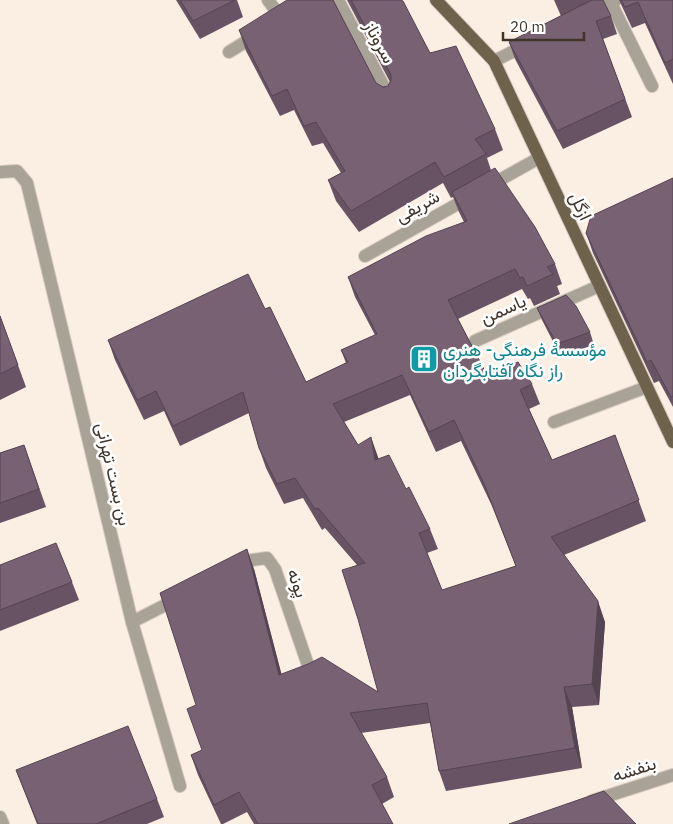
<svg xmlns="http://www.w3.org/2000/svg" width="673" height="824" viewBox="0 0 673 824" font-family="'IBM Plex Sans',Vazirmatn,sans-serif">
<rect width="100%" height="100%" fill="#fbeee3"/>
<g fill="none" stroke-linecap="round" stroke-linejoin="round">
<defs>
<g id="minor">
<polyline points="268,0 282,19"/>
<polyline points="338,0 391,100"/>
<polyline points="611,3 652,86"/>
<polyline points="591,13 616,0"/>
<polyline points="229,52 258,34"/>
<polyline points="494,61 526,45"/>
<polyline points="0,172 17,171 27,183 132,622 180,786"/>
<polyline points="487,187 539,158"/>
<polyline points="365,256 470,197"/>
<polyline points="475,341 599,286"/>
<polyline points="554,422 647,387"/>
<polyline points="237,568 252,560 267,558 275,569 312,677"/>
<polyline points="132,622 179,598"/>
<polyline points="592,801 673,775"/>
<polyline points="0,817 3,824"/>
</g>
<polyline id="major" points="436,0 494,61 673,442"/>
</defs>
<!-- minor casing -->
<use href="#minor" stroke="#d6c9be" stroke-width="14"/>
<!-- major casing -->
<use href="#major" stroke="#d6c9be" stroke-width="14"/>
<!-- minor -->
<use href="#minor" stroke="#a9a296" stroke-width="12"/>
<!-- major -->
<use href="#major" stroke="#6e624d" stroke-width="12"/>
</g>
<!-- wall -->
<g fill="#685364" fill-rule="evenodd">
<polygon points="176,0 237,0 243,17 200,39"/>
<path d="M347,0h54l29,53 65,76 8,21 -16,8 4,12 64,94 7,20 -5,2 3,8 -26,12 -4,-8 -2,1 -6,-10 -64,30 29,56 45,9 8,20 -11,5 23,51 63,-25 31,86 -82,34 41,67 -6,83 -27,2 10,61 -136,23 -7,-20 -9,-48 -69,10 26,44 7,20 -12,7 11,20h-139l-7,-12 -24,12h-2l-23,-49 -7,-20 11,-5 -6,-45 58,-136 27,105 97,18 -21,-127 -32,-37 -3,2 -19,-32 -19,6 -18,-36 -7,-20 -10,-35 -69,33 -16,-35 -20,9 -29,-60 -7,-20 157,-31 41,73 40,-19 -5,-13 34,-15 -20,-38 -7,-20 116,-55 -5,-10 -6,-15 -2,1 -8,-15 -84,49 -23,-31 -8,-21 13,-7 -18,-30 -11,3 -18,-36 -14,6 -34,-65 -7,-21 137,53 7,4 5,-1 2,-4zM410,395l26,57 25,-11 31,65 24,60 -74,24 -15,-37 11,-4 -8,-20 -24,-40 -28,-30v-2l-20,-12 -14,-23z"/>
<polygon points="554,0 603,0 611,16 617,34 603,39 632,117 563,149 515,59 509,42 561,16"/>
<polygon points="619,0 673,0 673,84 645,23 632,28"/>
<polygon points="673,178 673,407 659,381 654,383 593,253 586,233"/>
<polygon points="537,308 590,332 594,345 561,357 542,320"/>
<polygon points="0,316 26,387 0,400"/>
<polygon points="24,445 46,507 0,523 0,453"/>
<polygon points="0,565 72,582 79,600 0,631"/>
<polygon points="16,770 157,799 164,817 147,824 37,824"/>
</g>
<!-- shaded-wall -->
<g fill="#554451">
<polygon points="371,437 378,457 382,480 375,460"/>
<polygon points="247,549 254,569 287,695 279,675"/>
<polygon points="598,601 605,622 599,705 592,684"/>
<polygon points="564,687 572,707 582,768 575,748"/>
</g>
<!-- building -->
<g fill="#796174" stroke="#554451" fill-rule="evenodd">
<polygon points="180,0 235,0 193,21"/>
<polygon points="287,0 333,0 376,83 383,87 388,86 391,80 391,75 351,0 401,0 403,1 430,53 456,46 495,129 475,139 486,154 444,177 435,162 351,211 328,180 345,171 316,122 304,126 287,89 272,96 239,30"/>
<polygon points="592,0 603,0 611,16 596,21 625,99 557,131 509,42"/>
<polygon points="621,0 673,0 673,59 665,63 638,2 625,7"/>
<path d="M495,168l40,59 20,37 -8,3 6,7 -26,12 -4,-9 -3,1 -5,-9 -67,31 39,75 31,-13 14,22 -12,6 32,70 63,-25 24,65 -88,37 47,64 -6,83 -28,3 11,61 -136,23 -12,-68 -77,10 37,64 -15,8 21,39h-135l-19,-32 -25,13 -23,-50 11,-5 -15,-41 9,-4 -36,-112 87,-44 32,126 29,-11 14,-7 56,35 -20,-73 -16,-49 23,-7 -47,-55 -3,1 -20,-31 -18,6 -18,-36 -16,-56 -70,34 -17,-35 -19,9 -29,-60 140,-66 17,35 5,-2 36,75 42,-20 -7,-12 36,-16 -29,-57 78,-41 41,-15 -15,-29zM402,375l27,57 25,-12 31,66 31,80 -74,24 -23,-57 11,-4 -21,-42 -3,2 -17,-34 -14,5 -4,-23 -13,8 -25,-41z"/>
<polygon points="673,178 673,396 671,397 651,360 647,362 586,233 591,216"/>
<polygon points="566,295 576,306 590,332 557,344 537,308"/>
<polygon points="0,316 18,365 0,374"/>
<polygon points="24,445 39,489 0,503 0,453"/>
<polygon points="56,543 72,582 0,610 0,565"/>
<polygon points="128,726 157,799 96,824 38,824 16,770"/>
<polygon points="604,791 636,824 509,824"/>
</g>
<!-- icons -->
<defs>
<symbol id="building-square" viewBox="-11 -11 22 22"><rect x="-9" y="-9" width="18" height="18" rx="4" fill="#0f9aa8" stroke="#fff"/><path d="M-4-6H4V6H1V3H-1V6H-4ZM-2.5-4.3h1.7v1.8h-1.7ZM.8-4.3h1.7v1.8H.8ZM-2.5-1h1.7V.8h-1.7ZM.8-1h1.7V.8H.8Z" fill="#fff"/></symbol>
</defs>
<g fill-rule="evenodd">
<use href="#building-square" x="408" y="343" width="32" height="32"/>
</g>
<g text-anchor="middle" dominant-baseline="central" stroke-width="5" stroke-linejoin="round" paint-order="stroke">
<!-- street labels -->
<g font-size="18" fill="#41342a" stroke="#fff">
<text transform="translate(380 42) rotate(62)">سروناز</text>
<text transform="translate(417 206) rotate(-29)">شریفی</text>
<text transform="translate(581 206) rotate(65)">ازگل</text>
<text transform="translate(503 309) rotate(-24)">یاسمن</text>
<text transform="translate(114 474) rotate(77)">بن بست تهرانی</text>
<text transform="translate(298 583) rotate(70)">پونه</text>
<text transform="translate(634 769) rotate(-18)">بنفشه</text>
</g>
<!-- culture labels -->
<g font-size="18" fill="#0d838f" stroke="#fff" text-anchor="start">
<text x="443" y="349">مؤسسۀ فرهنگی- هنری<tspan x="443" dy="21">راز نگاه آفتابگردان</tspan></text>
</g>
</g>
<!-- scale -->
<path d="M503 32v8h81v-8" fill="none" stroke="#41342a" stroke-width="2.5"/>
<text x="510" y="32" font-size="15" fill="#41342a" stroke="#ffffff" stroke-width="4" paint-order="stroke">20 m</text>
</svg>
